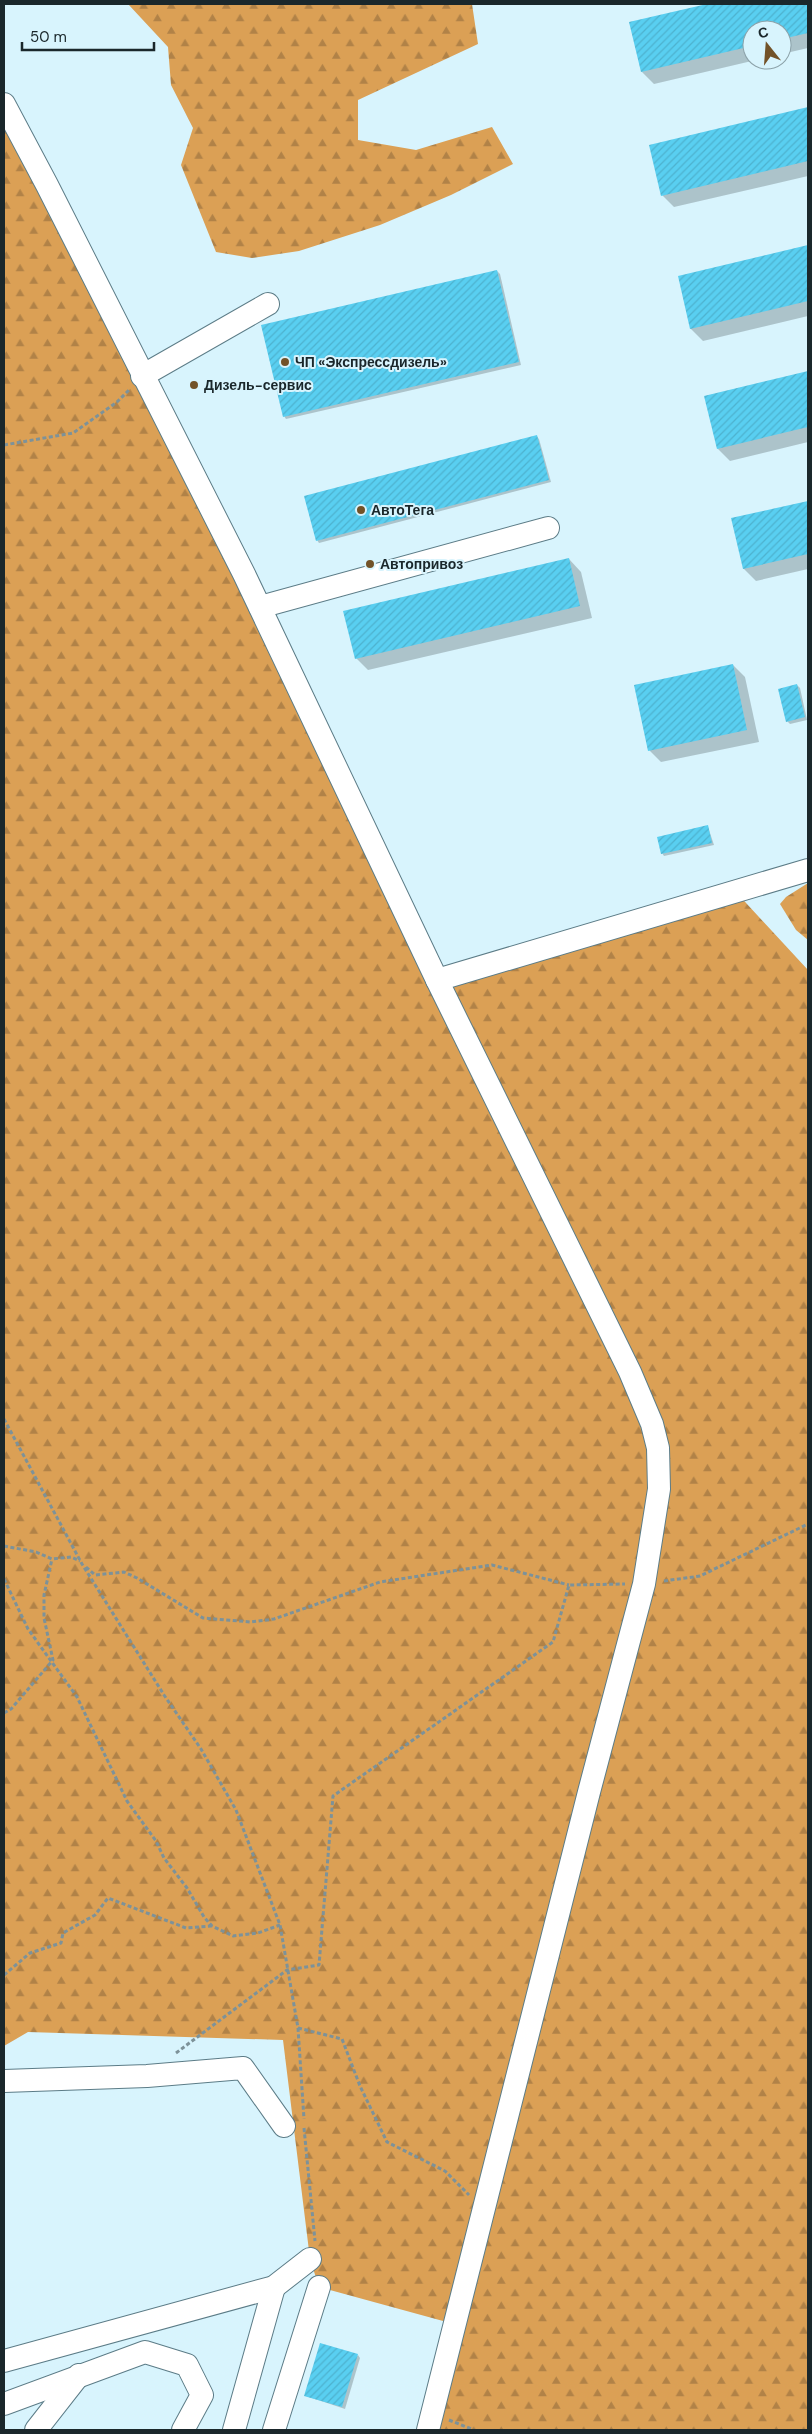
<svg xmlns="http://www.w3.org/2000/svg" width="812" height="2434" viewBox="0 0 812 2434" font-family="'DM Sans',sans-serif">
<defs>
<pattern id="forest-firs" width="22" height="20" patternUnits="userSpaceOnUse" patternTransform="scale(1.25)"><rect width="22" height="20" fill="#dba055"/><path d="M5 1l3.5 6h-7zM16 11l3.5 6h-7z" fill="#b18247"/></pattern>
<pattern id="building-hatch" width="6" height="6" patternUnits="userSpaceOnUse" patternTransform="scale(1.25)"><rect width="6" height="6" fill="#59cff1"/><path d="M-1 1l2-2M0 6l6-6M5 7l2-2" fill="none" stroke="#4db2cf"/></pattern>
</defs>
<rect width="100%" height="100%" fill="#d8f4fd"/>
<!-- forest -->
<g fill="url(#forest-firs)">
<polygon points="128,4 472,4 478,44 358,100 358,140 416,150 492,127 513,164 451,195 380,225 299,251 252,258 216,252 181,165 193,128 171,85 168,47"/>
<polygon points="4,104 437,980 735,891 808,970 808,2430 428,2430 454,2324 319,2287 310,2259 283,2040 28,2032 4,2046"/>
<polygon points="808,883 808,940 796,930 780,904 786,897"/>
</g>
<!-- shadow -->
<g fill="#0003">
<polygon points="713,4 808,4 808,48 782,54 782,30 752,30 752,60 756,60 654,84 642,72 631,23"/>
<polygon points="808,109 808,176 674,207 662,195 650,146"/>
<polygon points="808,246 808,316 703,341 691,329 679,277"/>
<polygon points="497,271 500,274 521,365 286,419 284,416"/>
<polygon points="808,372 808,442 730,461 718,449 706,396"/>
<polygon points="536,436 539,439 551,482 319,543 317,540"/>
<polygon points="808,502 808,569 756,581 744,569 733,519"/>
<polygon points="569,559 581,572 592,618 368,670 356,658"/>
<polygon points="733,665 745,677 759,742 661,762 649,750"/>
<polygon points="797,685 800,688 807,720 790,724 787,721"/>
<polygon points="708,827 714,845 664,856 662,853"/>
<polygon points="358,2355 360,2358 345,2409 306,2396"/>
</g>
<!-- building -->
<g fill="url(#building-hatch)">
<polygon points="707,4 808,4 808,33 782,39 782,30 752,30 752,46 641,72 629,22"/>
<polygon points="808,107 808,161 661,196 649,145"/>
<polygon points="808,245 808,301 690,329 678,276"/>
<polygon points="497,270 519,362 283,417 261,325"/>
<polygon points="808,371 808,427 717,449 704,396"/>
<polygon points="537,435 549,480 316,541 304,496"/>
<polygon points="808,501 808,554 743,569 731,518"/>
<polygon points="569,558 580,606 355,659 343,611"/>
<polygon points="733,664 747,730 648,751 634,685"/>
<polygon points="797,684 805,717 786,722 778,689"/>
<polygon points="708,825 712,843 661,854 657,837"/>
<polygon points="320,2343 358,2354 342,2407 304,2396"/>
</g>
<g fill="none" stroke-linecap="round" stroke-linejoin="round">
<defs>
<g id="minor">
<polyline points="4,104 47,185 244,574 437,980 630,1372 652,1424 658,1448 659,1489 644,1584 589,1792 428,2430"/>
<polyline points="142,376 268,304"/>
<polyline points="260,607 548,528"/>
<polyline points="437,980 808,870"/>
<polyline points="4,2081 147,2076 243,2068 284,2126"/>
<polyline points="4,2361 274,2287 310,2259"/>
<polyline points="4,2404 145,2352 187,2365 202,2395 183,2430"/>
<polyline points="36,2430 79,2375"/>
<polyline points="234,2430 274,2287"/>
<polyline points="274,2430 319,2287"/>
</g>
</defs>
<!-- minor casing -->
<use href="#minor" stroke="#5c7c87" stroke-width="24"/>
<!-- path -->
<g stroke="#7d9299" stroke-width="3" stroke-dasharray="4 2.5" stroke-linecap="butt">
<polyline points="4,445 73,433 117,402 130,389"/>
<polyline points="4,1419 82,1564 164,1695 201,1749 236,1810 280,1925 298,2028 304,2119"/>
<polyline points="4,1546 36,1552 52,1559 71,1557 80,1561"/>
<polyline points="86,1567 95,1575 124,1572 137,1578 203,1618 251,1622 274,1619 380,1582 492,1565 569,1585"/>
<polyline points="4,1579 28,1629 77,1697 127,1801 156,1841 164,1858 187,1888 204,1917 212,1926 233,1936 258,1933 280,1925"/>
<polyline points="664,1581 700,1576 808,1524"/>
<polyline points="4,1713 11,1709 53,1660 44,1618 44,1595 52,1559"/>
<polyline points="4,1975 30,1953 61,1943 63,1933 95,1915 108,1898 186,1928 211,1926"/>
<polyline points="298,2028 342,2039 360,2086 387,2142 445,2171 469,2195"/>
<polyline points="176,2053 287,1970 319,1965 333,1796 553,1642 569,1585 625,1584"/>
<polyline points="304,2128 315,2241"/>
<polyline points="449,2420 474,2430"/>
</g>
<!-- minor -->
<use href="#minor" stroke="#fff" stroke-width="22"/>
</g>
<!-- markers -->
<g fill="#725228" stroke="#d8f4fd" stroke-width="2">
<circle cx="285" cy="362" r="5"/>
<circle cx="194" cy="385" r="5"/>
<circle cx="361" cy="510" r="5"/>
<circle cx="370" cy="564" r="5"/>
</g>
<g text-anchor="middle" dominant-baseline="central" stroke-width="4" stroke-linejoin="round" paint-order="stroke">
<!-- poi labels -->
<g font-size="14" font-weight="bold" fill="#1a272b" stroke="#d8f4fd" text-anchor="start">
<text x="295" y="362">ЧП «Экспрессдизель»</text>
<text x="204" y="385">Дизель-сервис</text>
<text x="371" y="510">АвтоТега</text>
<text x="380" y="564">Автопривоз</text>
</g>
</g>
<!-- border -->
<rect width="812" height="2434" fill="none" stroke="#1a272b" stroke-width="10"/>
<!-- north arrow -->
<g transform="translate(767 45) rotate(343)"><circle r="24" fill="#d8f4fd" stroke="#8ca2a9"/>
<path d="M0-4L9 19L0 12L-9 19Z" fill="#725228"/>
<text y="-8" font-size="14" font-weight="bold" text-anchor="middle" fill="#1a272b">С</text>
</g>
<!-- scale -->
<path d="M22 42v8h132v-8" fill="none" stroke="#1a272b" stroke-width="2.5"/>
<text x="30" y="42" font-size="15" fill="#1a272b" stroke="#d8f4fd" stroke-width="4" paint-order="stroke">50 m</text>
</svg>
